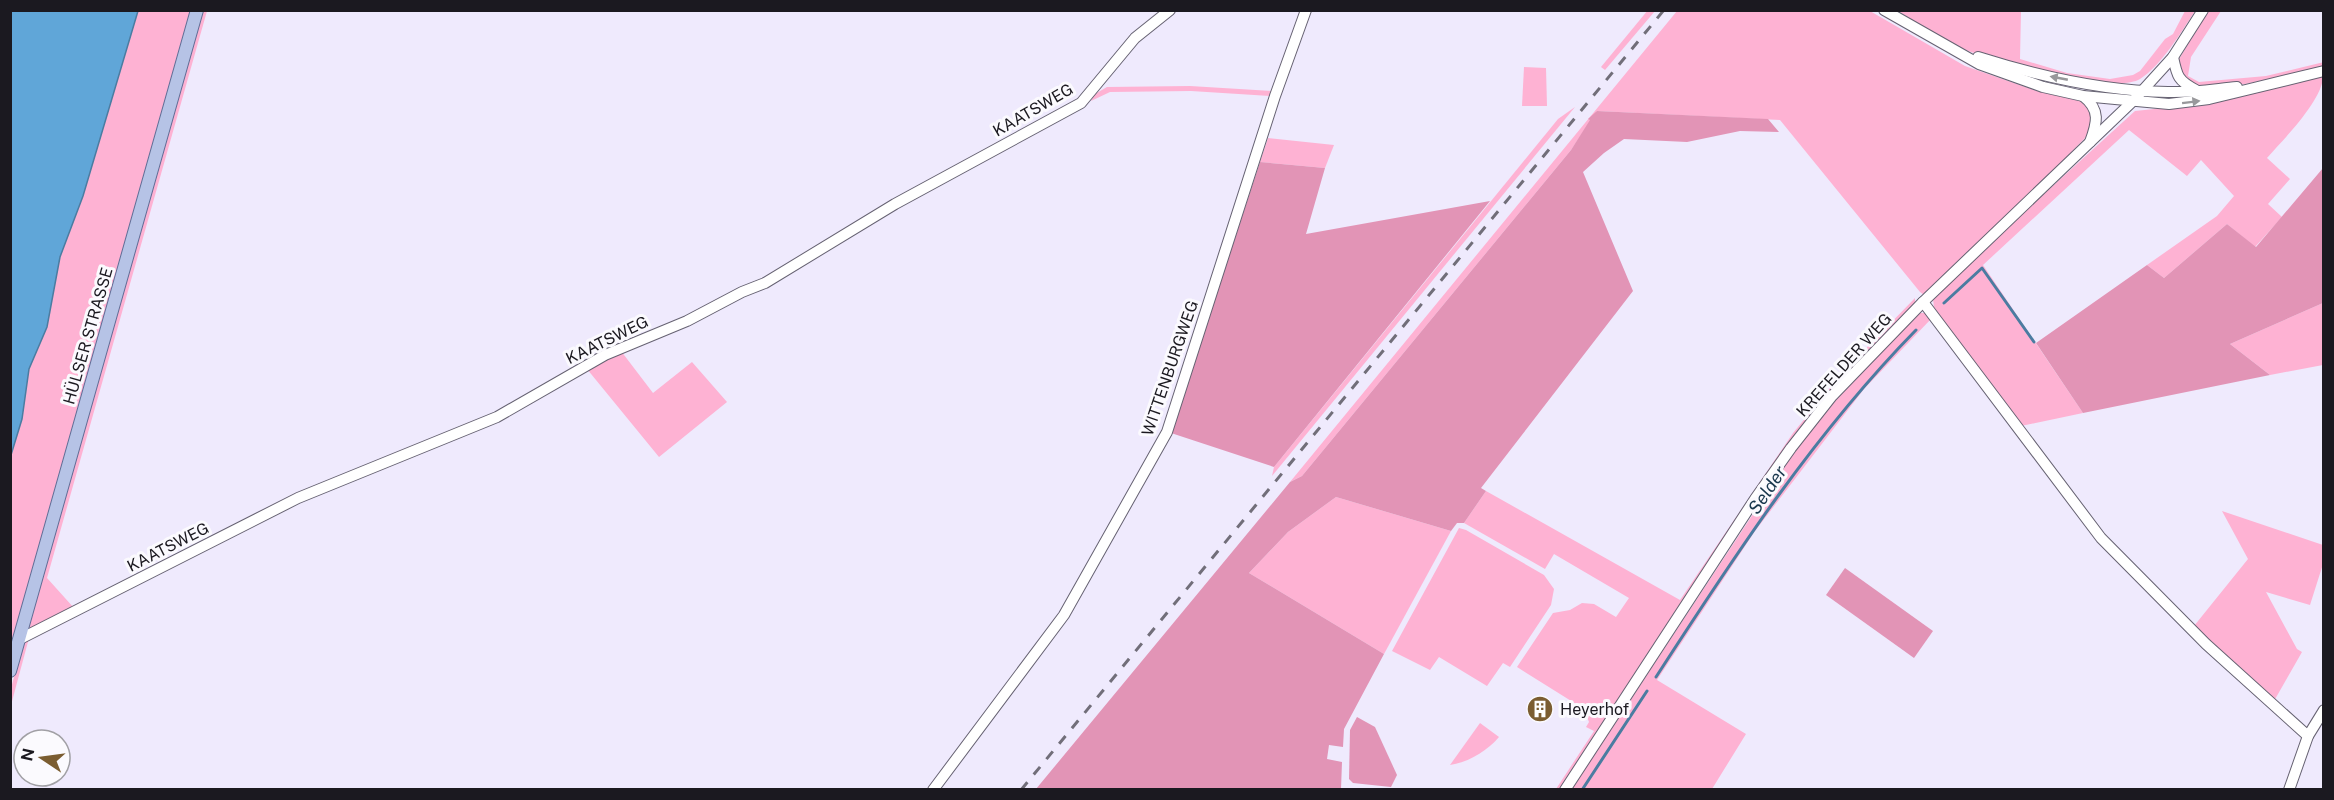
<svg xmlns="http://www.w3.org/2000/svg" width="2334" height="800" viewBox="0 0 2334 800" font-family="'Public Sans',sans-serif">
<rect width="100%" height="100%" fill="#efeafd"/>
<!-- green -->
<g fill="#feb2d3">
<polygon points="1648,10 1655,11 1605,70 1601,67"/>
<polygon points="2208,10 2221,11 2191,57 2188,76 2199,82 2266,76 2324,62 2323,67 2245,84 2196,87 2183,81 2178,61"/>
<polygon points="138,11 193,11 11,655 11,455 22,419 29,369 47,327 60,257 83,196"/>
<polygon points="201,11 207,11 47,578 74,608 32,631 27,627"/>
<polygon points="1677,11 1870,11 1965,66 2037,91 2080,101 2088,107 2093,119 2087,136 2048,176 1924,295 1920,292 1780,120 1597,111 1571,150 1302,476 1290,482"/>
<path d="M1898,11h123l-1,48 47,14 43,6 23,-4 7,-4 25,-32 8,-5 12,-23h10c-13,20 -34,55 -55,68 -26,16 -149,-18 -179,-31 -22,-10 -43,-25 -63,-37z"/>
<polygon points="1524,67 1546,68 1547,106 1522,106"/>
<path d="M2323,76c0,24 -40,64 -56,82l23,21 -22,25 14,13 -27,30 -28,-23 -63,54 -17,-13 70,-49 17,-20 -33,-36 -14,16 -58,-46 -146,135 100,148 -62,13 -82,-112 -5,-7 -1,-8 100,-95 102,-93 67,-7z"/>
<polygon points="1190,86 1272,91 1270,96 1191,91 1110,92 1091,101 1095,94 1107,87"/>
<polygon points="1575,107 1272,476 1274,467 1558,119"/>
<polygon points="1268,138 1334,145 1325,168 1260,162"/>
<polygon points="1915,298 1915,303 1846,375 1560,789 1556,789 1594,731 1586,727 1589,722 1584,709 1517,667 1553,613 1570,610 1582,603 1594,604 1616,617 1629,598 1554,554 1545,569 1464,523 1486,491 1680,600 1793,433 1844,371"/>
<polygon points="2323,303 2323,365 2270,375 2230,344"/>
<polygon points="1920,313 1927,313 1931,319 1864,389 1755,531 1657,680 1746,734 1712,789 1571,790 1796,449 1845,389"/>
<polygon points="621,351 653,393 692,362 727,402 659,457 587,369"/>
<polygon points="1336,497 1451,531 1384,654 1249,573 1288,532"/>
<polygon points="2222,511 2323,545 2323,564 2310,605 2266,592 2297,649 2302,652 2274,701 2194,626 2248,559"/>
<polygon points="1459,528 1466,530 1544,575 1554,589 1551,605 1510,667 1503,663 1487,686 1439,657 1430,670 1392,651"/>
<polygon points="29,638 11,705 11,688 24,641"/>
<path d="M1480,723l19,14c-12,14 -30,25 -49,28z"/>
</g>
<!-- forest -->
<g fill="#e294b6">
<polygon points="1597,111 1768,119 1779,132 1740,131 1687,142 1624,139 1604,153 1583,172 1633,291 1481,488 1486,491 1464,523 1457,523 1451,531 1336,497 1288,532 1249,573 1384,654 1344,729 1343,747 1329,745 1327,759 1342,762 1341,789 1036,789 1290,482 1302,476 1571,150 1590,120 1588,119"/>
<polygon points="1260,162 1325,168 1306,234 1490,201 1274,467 1171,433"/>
<polygon points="2323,168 2323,303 2230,344 2270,375 2083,413 2036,343 2147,265 2164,278 2227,224 2256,247"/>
<polygon points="1845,568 1933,631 1914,658 1826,595"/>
<polygon points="1357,717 1375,727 1397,775 1391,787 1353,783 1349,779 1350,730"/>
</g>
<!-- water -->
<polygon fill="#60a6d8" stroke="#4b7ca1" stroke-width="1.5" points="11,10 138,11 83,196 60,257 47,327 29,369 22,419 11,455"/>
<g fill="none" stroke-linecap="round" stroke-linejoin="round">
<!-- stream -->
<g stroke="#4b7ca1" stroke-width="3">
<polyline points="1944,303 1982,268 2034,342"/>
<path d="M1656,677c79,-122 158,-243 260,-347"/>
<polyline points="1582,790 1647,691"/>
</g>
<defs>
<g id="minor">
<polyline points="1884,10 1979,64 2043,87 2083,96 2169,104 2209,99 2324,71"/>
<path d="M1978,57c60,19 126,34 190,35 23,1 47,-3 69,-5"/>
<path d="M2173,57c4,19 5,24 23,33"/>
<path d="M2083,96c18,14 14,27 7,46"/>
<polyline points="1923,302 2101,538 2206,644 2308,736"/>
<polyline points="20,639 298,498 497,417 605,355 687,321 742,292 765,283 895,204 1081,103 1135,38 1170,10"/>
<polyline points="933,790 1064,615 1167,432 1275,96 1306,10"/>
<polyline points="1565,790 1755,499 1791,448 1832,396 1923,302 2133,101 2173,57 2203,10"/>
<polyline points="2289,790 2308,736 2324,710"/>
</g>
<polyline id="major" points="10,671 197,10"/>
</defs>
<!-- minor casing -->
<use href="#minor" stroke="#666272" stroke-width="12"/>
<!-- major casing -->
<use href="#major" stroke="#616e96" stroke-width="14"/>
<!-- minor -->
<use href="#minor" stroke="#fff" stroke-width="10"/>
<!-- major -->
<use href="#major" stroke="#b6c3e6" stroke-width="12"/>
<!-- rail -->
<polyline stroke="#716e79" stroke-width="3" stroke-dasharray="10 10" stroke-linecap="butt" points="1021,790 1664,10"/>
</g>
<!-- one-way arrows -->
<defs><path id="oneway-solid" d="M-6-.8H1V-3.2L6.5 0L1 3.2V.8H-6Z" transform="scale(1.5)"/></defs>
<g fill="#98989b">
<use href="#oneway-solid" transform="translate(2059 78) rotate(-169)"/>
<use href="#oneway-solid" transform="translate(2191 102) rotate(-7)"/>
</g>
<!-- icons -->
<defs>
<symbol id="building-disc" viewBox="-11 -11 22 22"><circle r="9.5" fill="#7b5d31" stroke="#fbfafe"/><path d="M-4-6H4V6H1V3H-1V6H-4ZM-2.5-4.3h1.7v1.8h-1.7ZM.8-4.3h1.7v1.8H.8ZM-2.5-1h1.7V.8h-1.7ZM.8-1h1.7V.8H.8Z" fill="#fff"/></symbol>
</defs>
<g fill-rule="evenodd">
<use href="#building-disc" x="1525" y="694" width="30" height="30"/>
</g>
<g text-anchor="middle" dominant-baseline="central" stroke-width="6" stroke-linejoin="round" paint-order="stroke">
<!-- street labels -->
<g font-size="16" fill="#1b1920" stroke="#fbfafe">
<text transform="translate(1033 110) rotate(-30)">KAATSWEG</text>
<text transform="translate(88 336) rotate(-74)">HÜLSER STRASSE</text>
<text transform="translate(607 340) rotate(-26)">KAATSWEG</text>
<text transform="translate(1844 365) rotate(-48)">KREFELDER WEG</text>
<text transform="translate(1170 368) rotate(-71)">WITTENBURGWEG</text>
<text transform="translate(168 547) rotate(-27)">KAATSWEG</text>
</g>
<!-- poi labels -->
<g font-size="16" fill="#1b1920" stroke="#fbfafe" text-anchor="start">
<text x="1560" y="709">Heyerhof</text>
</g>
<!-- water labels -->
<g font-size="18" font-style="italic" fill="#19374d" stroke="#fbfafe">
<text transform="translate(1767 490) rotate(-56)">Selder</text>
</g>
</g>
<!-- border -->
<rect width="2334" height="800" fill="none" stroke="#1b1920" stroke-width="24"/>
<!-- north arrow -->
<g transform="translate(42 758) rotate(283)"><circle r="28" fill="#fbfafe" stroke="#a1a0a5" stroke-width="1.5"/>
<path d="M0-4.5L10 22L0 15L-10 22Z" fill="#7b5d31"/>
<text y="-9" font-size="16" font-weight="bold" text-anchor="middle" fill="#1b1920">N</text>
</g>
</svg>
